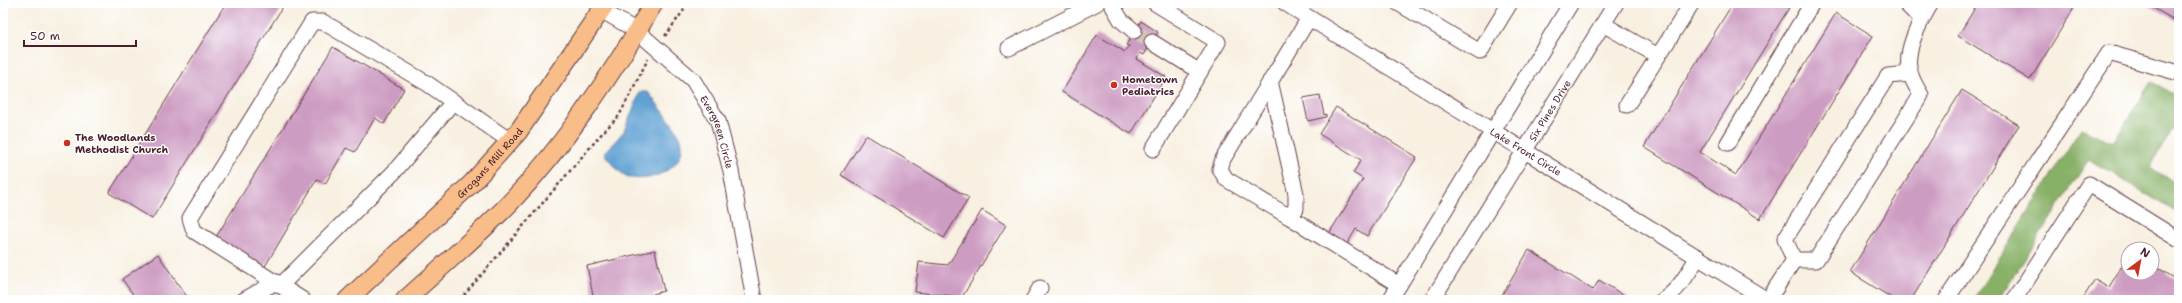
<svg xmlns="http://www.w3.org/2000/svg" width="2182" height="303" viewBox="0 0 2182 303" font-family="'Shantell Sans',sans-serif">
<rect width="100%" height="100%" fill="#fff"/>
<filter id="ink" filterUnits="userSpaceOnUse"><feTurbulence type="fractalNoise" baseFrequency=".025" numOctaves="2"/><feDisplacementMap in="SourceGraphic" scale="8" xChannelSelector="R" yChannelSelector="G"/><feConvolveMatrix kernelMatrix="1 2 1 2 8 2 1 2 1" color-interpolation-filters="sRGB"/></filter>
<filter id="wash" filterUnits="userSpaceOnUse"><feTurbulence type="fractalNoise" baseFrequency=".012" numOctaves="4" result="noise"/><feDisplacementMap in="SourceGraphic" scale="16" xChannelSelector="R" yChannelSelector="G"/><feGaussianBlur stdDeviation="0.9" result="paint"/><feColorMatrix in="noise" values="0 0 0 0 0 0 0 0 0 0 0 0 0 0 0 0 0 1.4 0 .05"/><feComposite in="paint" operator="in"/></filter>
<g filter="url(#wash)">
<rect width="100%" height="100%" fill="#f8f0e1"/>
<!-- forest -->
<polygon fill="#88b168" stroke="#69684a" points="2151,82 2179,96 2179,135 2172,130 2150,167 2179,185 2179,214 2089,159 1998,300 1973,300 2081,128 2113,142"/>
<!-- water -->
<path fill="#60a1d3" stroke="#55607f" d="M640,92h8c7,9 31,39 33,47 9,28 -34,47 -55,37 -8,-4 -16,-16 -22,-22l20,-23z"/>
<g id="blocks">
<!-- building -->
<g fill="#cd9cc2">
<polygon points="226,3 285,3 152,219 109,193"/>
<polygon points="1733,3 1781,3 1789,8 1700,152 1736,175 1836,13 1873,36 1760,219 1644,147"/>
<polygon points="1978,3 2077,3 2030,80 1958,36"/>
<polygon points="2145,3 2179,3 2179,23"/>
<polygon points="1141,21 1158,32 1144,55 1140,53 1137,59 1166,77 1131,134 1062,92 1097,35 1125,52 1129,46 1126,45"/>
<polygon points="333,47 404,89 384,124 375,118 355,152 346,148 325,184 317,179 264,268 216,237"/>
<polygon points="1962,90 2019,125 1911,300 1895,300 1850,272"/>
<polygon points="1320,95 1324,115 1326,114 1326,117 1308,121 1303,98"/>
<polygon points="1336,107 1417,157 1367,236 1356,229 1346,246 1328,235 1363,179 1353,173 1361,160 1319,134"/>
<polygon points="866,135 969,198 944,238 841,175"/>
<polygon points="982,210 1006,225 962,297 915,292 919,262 948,265"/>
<polygon points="655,250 664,291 653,294 654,300 594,300 587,266"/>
<polygon points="1529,250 1593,290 1599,280 1628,298 1627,300 1499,300"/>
<polygon points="158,254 182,290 190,300 137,300 122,279"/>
<polygon points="2128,256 2128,273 2152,273 2152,264 2179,281 2179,300 2082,300 2095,279 2109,287"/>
</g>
</g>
</g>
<g filter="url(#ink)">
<use href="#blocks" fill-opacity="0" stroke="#643e46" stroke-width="1"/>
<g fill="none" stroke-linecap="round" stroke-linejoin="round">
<!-- minor-tunnel -->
<polyline stroke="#d5c6bd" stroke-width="15" stroke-dasharray="15 8" stroke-linecap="butt" points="1134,31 1152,42"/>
<defs>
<g id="minor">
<polyline points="1111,3 1121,20 1134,31"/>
<path id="s1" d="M1285,3l482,297"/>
<polyline points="1398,3 1480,52 1510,3"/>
<polyline points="1905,3 1921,19"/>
<path id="s2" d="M601,10l36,21 56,49 25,41 13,50 23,129"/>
<polyline points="1603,24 1658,56"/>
<polyline points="1152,42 1200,72"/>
<polyline points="1009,48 1097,3"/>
<polyline points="1270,81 1296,194 1296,209 1288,216 1226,179 1220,169 1223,159 1309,18"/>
<polyline points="1627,105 1692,3"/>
<polyline points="1728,143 1811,5 1808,3"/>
<polyline points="1153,149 1218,42 1155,3"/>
<polyline points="1288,216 1399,285"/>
<path d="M1794,260h22l105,-165c-4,-7 -8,-13 -10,-20 -9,-22 9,-53 20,-72"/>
<polyline points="1794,260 1785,239 1888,76 1910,74"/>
<polyline points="281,285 394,172 453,102"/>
<polyline points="244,300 276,282"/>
<polyline points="303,300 194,231 190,218 312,22 323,22 428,84 510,141"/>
<polyline points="1033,300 1040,288"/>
<polyline points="1390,300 1571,3"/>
<path id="s3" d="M1432,300l184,-297"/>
<path d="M1663,300c16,-10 25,-27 35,-43"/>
<polyline points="1768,300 1794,260"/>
<polyline points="1946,300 2109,53 2179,73"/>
<polyline points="2014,300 2089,184 2179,240"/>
</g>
<g id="major">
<path id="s4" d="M347,300l125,-117 46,-51 88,-129"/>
<path d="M405,300c35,-32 70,-62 103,-95 57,-60 104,-131 146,-202"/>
</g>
</defs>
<!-- minor casing -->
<use href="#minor" stroke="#643e46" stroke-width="17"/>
<!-- major casing -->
<use href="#major" stroke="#643e46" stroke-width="20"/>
<!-- path -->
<g stroke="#643e46" stroke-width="2.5" stroke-dasharray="3 3" stroke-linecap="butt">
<polyline points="665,36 689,3"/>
<polyline points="460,300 604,131 619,116 648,59"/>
</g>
<!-- minor -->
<use href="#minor" stroke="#fff" stroke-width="15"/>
<!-- major -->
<use href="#major" stroke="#f8bd89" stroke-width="18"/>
</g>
</g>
<!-- markers -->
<g fill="#c8321e" stroke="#fff" stroke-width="1.5">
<circle cx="1114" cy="85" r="4"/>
<circle cx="67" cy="143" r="4"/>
</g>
<g text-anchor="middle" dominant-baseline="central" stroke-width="3" stroke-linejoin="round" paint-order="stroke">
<!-- poi labels -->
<g font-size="10" font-weight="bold" fill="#4a1f2b" stroke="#fff" text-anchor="start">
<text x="1122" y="79">Hometown<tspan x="1122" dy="12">Pediatrics</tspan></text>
<text x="75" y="137">The Woodlands<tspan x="75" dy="12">Methodist Church</tspan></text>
</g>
<!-- street labels -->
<g font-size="10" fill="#4a1f2b" stroke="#fff">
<text stroke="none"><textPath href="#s3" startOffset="223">Six Pines Drive</textPath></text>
<text stroke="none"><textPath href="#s2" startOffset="174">Evergreen Circle</textPath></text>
<text stroke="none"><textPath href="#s1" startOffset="283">Lake Front Circle</textPath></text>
<text stroke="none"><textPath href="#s4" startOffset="198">Grogans Mill Road</textPath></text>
</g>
</g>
<!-- margin -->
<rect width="2182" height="303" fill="none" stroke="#fff" stroke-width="16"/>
<!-- north arrow -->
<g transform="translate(2140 261) rotate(32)"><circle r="19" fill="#ffffff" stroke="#b7a5aa"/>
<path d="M0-3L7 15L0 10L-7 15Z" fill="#c8321e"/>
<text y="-6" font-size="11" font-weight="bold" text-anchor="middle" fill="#4a1f2b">N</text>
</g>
<!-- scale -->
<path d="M24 40v6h112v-6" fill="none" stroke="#4a1f2b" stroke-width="2"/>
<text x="30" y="40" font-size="12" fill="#4a1f2b" stroke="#ffffff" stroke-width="3" paint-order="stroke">50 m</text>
</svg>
